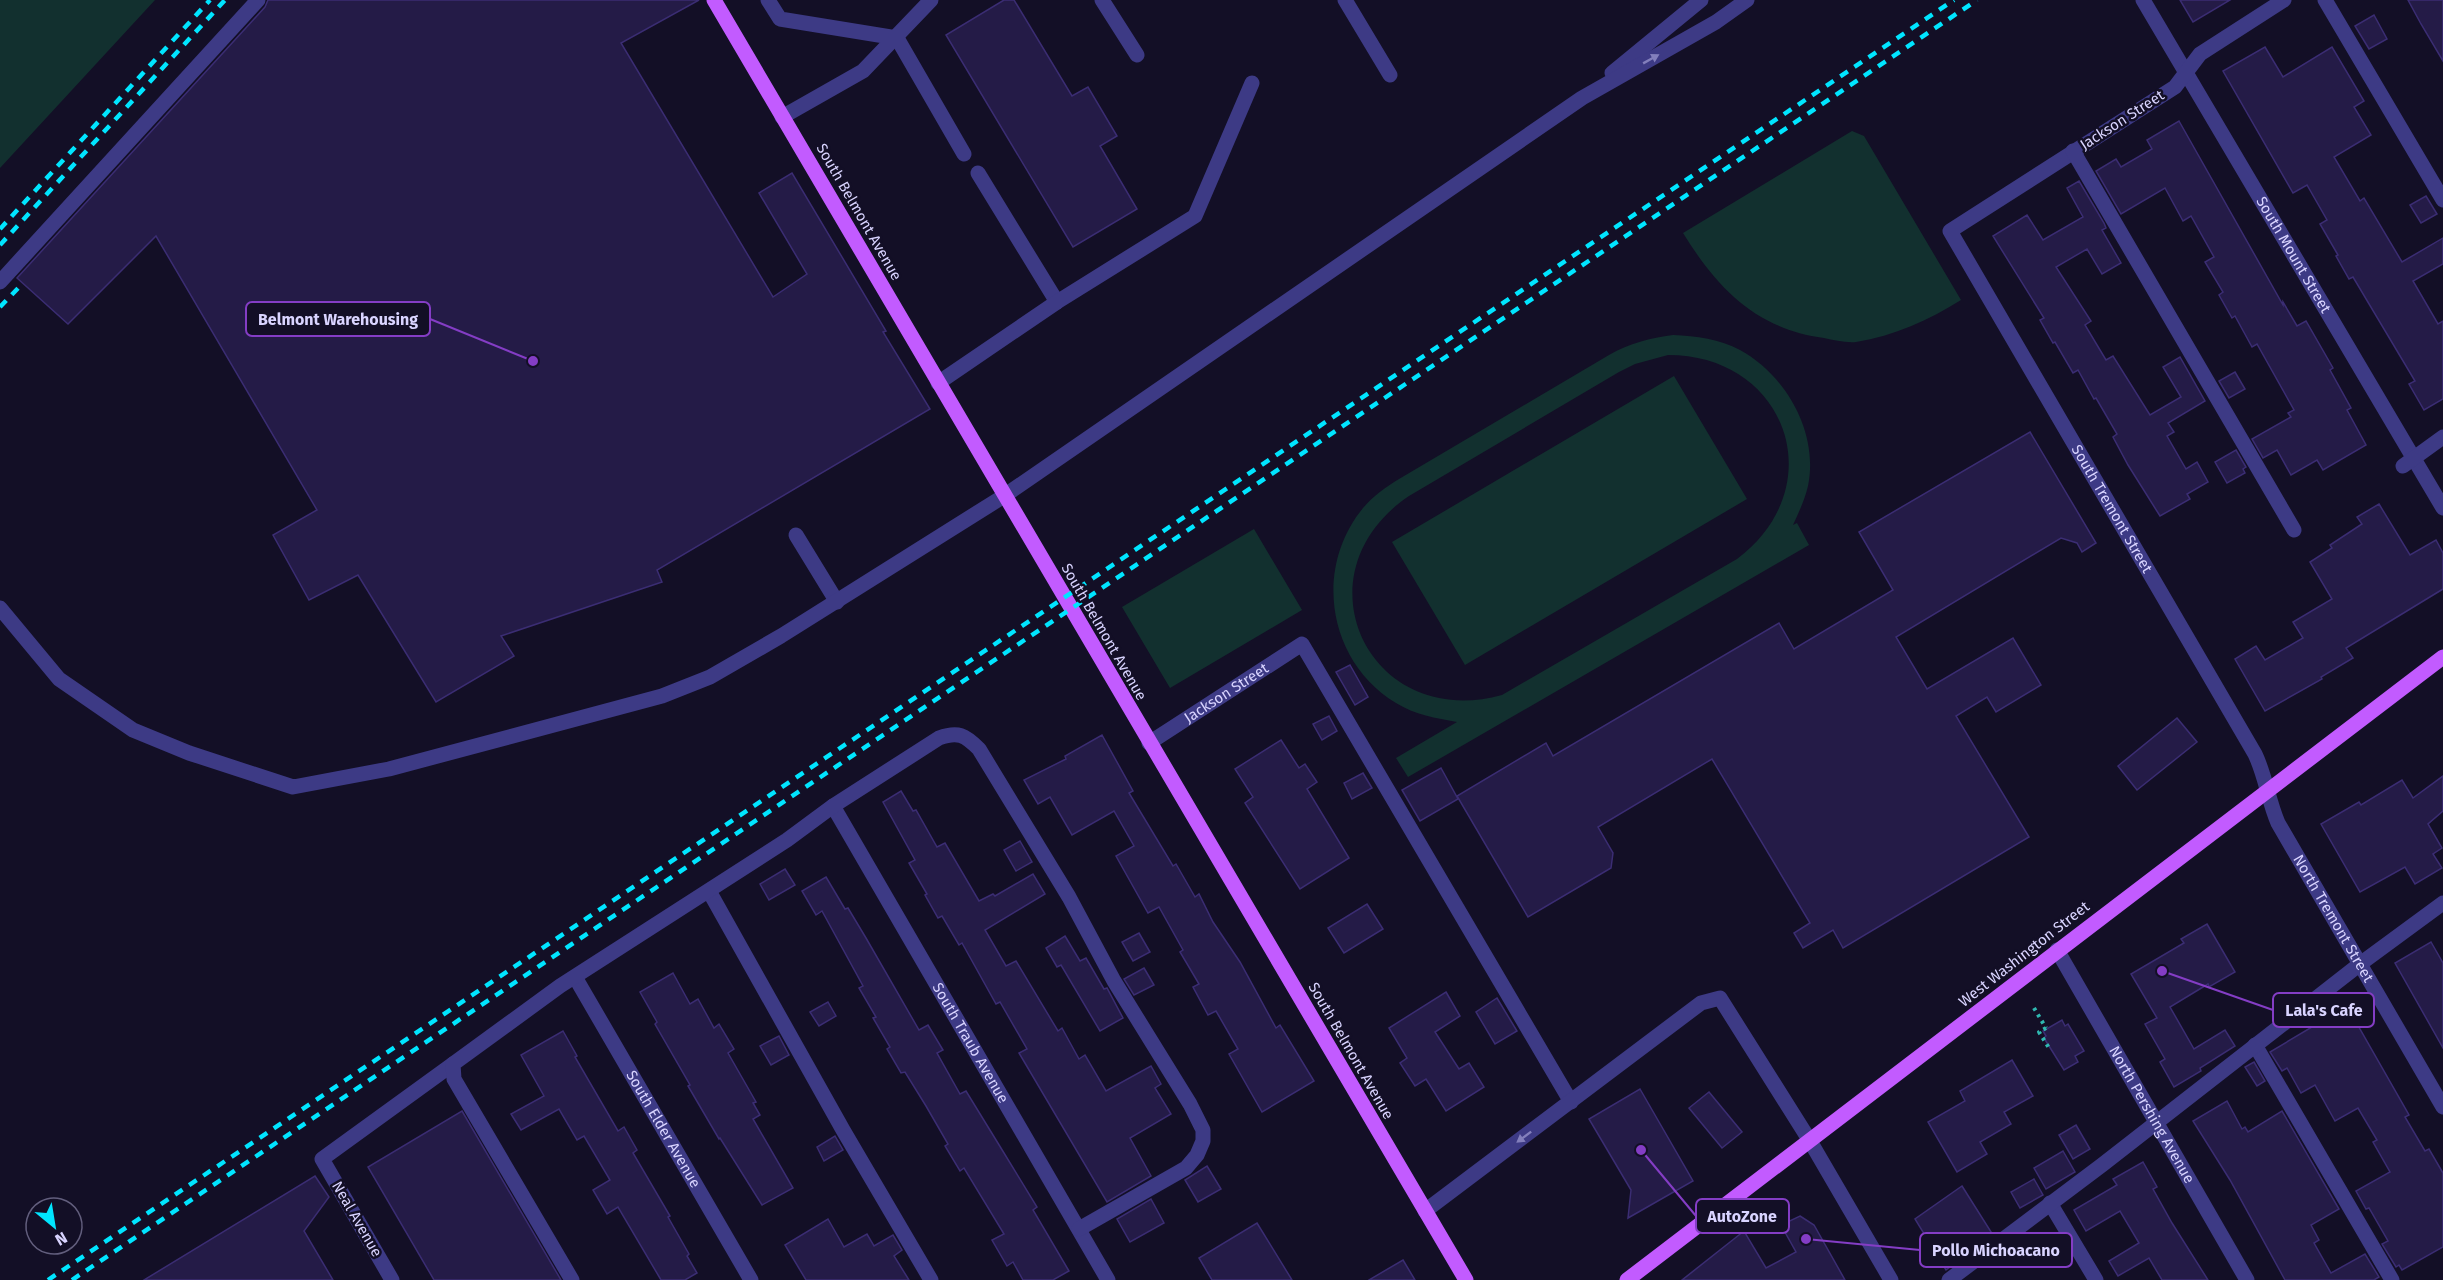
<svg xmlns="http://www.w3.org/2000/svg" width="2443" height="1280" viewBox="0 0 2443 1280" font-family="'Fira Sans',sans-serif">
<rect width="100%" height="100%" fill="#130f26"/>
<!-- green -->
<g fill="#12302f" fill-rule="evenodd">
<polygon points="0,0 155,0 0,168"/>
<path d="M1852,131l12,5 97,164c-32,20 -67,36 -105,42 -10,1 -22,-2 -32,-4 -68,-9 -107,-50 -141,-105z"/>
<path d="M1673,335c23,1 47,4 67,15 46,25 79,83 68,136 -3,13 -9,26 -15,39l4,-2 12,22 -401,232 -12,-19 61,-36c-21,-4 -42,-7 -61,-19 -68,-41 -83,-134 -33,-195 10,-12 23,-21 36,-29l210,-124c21,-12 41,-17 64,-20zM1668,355c119,0 165,132 69,204l-235,136c-133,37 -208,-121 -93,-199l210,-124 16,-8z"/>
<polygon points="1674,376 1747,499 1465,665 1392,542"/>
<polygon points="1254,529 1302,610 1170,688 1122,607"/>
</g>
<!-- building -->
<g fill="#241b47" stroke="#3b2d73" stroke-width="1.5">
<polygon points="268,0 699,0 621,43 773,297 807,274 759,193 792,173 886,331 883,332 930,409 657,570 662,582 501,636 514,656 436,702 358,575 309,600 273,535 317,510 156,236 68,324 17,278 265,7"/>
<polygon points="1004,0 1014,0 1072,96 1088,87 1117,136 1100,146 1137,209 1073,247 946,35"/>
<polygon points="2180,0 2230,0 2193,22"/>
<polygon points="2408,0 2443,0 2443,61 2421,24"/>
<polygon points="2374,15 2387,39 2369,49 2355,26"/>
<polygon points="2265,47 2283,77 2332,47 2364,101 2354,107 2371,135 2334,157 2360,201 2364,198 2402,262 2443,238 2443,264 2413,281 2438,324 2443,321 2443,399 2424,410 2409,384 2415,381 2353,277 2349,279 2336,256 2338,255 2320,224 2327,220 2307,185 2293,193 2223,71"/>
<polygon points="2179,121 2283,305 2283,302 2297,326 2306,321 2333,368 2330,370 2351,408 2347,410 2366,445 2323,470 2317,460 2291,475 2277,450 2263,458 2252,439 2291,417 2288,413 2294,410 2257,344 2252,347 2235,316 2232,318 2219,295 2223,292 2205,262 2214,257 2191,216 2183,221 2165,188 2121,214 2096,171 2116,159 2121,167 2152,149 2147,140"/>
<polygon points="2079,181 2104,223 2106,228 2102,230 2121,263 2102,274 2087,249 2056,267 2091,321 2085,325 2106,360 2113,356 2150,415 2181,397 2163,367 2180,357 2205,401 2168,423 2174,432 2167,436 2186,469 2197,462 2208,482 2187,494 2190,499 2160,516 2128,465 2113,437 2117,434 2096,398 2094,399 2078,370 2073,373 2055,342 2053,343 2040,320 2044,318 1993,236 2027,215 2043,240 2083,217 2067,188"/>
<polygon points="2426,196 2437,214 2421,223 2410,205"/>
<polygon points="2235,372 2245,389 2229,398 2219,381"/>
<polygon points="2030,432 2096,543 2082,552 2077,543 2061,538 1896,637 1927,689 2013,638 2041,685 1996,712 1987,697 1956,716 2029,837 1843,948 1833,930 1803,948 1794,933 1810,923 1712,759 1598,827 1613,853 1611,868 1528,917 1457,796 1546,743 1553,756 1779,623 1794,649 1893,590 1859,532"/>
<polygon points="2236,450 2246,467 2243,469 2245,473 2227,483 2215,462"/>
<polygon points="2379,504 2410,555 2436,540 2443,553 2443,589 2346,648 2353,658 2321,677 2322,679 2265,711 2235,659 2256,646 2265,660 2303,638 2293,622 2332,599 2310,562 2332,548 2330,545 2362,524 2357,517"/>
<polygon points="1350,665 1368,697 1355,705 1336,672"/>
<polygon points="1329,716 1337,731 1322,740 1313,724"/>
<polygon points="2177,718 2197,742 2137,790 2118,766"/>
<polygon points="1102,735 1133,791 1129,793 1173,866 1176,864 1195,897 1199,894 1213,922 1240,962 1276,1028 1280,1025 1314,1081 1262,1112 1229,1054 1238,1049 1216,1011 1208,1015 1193,987 1199,984 1180,952 1183,950 1159,907 1148,913 1116,856 1134,846 1114,811 1072,835 1050,797 1038,804 1024,780 1066,759 1065,756"/>
<polygon points="1281,740 1299,768 1305,764 1317,782 1307,789 1349,858 1300,889 1245,803 1253,797 1235,769"/>
<polygon points="1441,768 1458,799 1420,821 1402,790"/>
<polygon points="1363,773 1372,788 1352,799 1344,783"/>
<polygon points="2443,776 2443,811 2428,824 2442,848 2433,854 2442,868 2415,884 2405,867 2360,892 2321,824 2359,802 2361,805 2402,780 2413,798"/>
<polygon points="901,791 913,811 916,810 937,847 945,843 979,901 993,894 995,896 1033,874 1045,894 985,930 1006,966 1016,961 1058,1031 1062,1028 1079,1059 1085,1055 1106,1091 1151,1066 1161,1084 1155,1088 1171,1114 1130,1138 1151,1176 1107,1202 1019,1053 1027,1049 1000,1002 996,1004 962,943 959,945 942,916 938,918 925,895 927,894 909,863 915,860 883,802"/>
<polygon points="1020,841 1032,862 1016,871 1004,850"/>
<polygon points="785,869 795,885 769,900 760,884"/>
<polygon points="826,877 845,909 848,908 866,938 919,1030 928,1025 943,1050 937,1053 960,1094 966,1091 1004,1153 1037,1207 1033,1210 1069,1271 1053,1280 1023,1280 1013,1262 1007,1266 992,1240 1004,1234 964,1168 960,1171 945,1146 948,1144 926,1106 905,1072 901,1073 887,1049 890,1047 873,1018 876,1017 859,988 863,986 822,911 816,915 802,891"/>
<polygon points="1367,904 1383,929 1344,953 1328,928"/>
<polygon points="2207,924 2235,972 2209,987 2208,984 2170,1007 2194,1049 2225,1030 2235,1046 2200,1068 2201,1071 2174,1087 2160,1062 2165,1059 2145,1024 2157,1018 2131,974 2184,943 2181,939"/>
<polygon points="1139,933 1150,952 1133,961 1122,942"/>
<polygon points="1065,936 1080,961 1086,958 1104,989 1107,988 1123,1018 1100,1031 1061,965 1057,967 1046,948"/>
<polygon points="2431,942 2443,963 2443,1048 2395,963"/>
<polygon points="1144,968 1154,985 1134,995 1124,979"/>
<polygon points="673,973 690,1004 698,999 714,1028 719,1024 734,1049 728,1053 756,1102 753,1103 760,1115 753,1119 793,1188 762,1205 720,1138 719,1139 688,1086 690,1085 655,1024 657,1022 640,992"/>
<polygon points="1446,992 1460,1016 1435,1032 1459,1069 1469,1063 1484,1087 1446,1111 1426,1079 1415,1086 1400,1063 1407,1058 1389,1028"/>
<polygon points="1497,998 1517,1031 1495,1044 1476,1012"/>
<polygon points="2344,1001 2409,1115 2405,1117 2425,1151 2429,1149 2443,1173 2443,1247 2402,1270 2399,1265 2396,1267 2382,1244 2388,1241 2369,1208 2366,1209 2356,1191 2390,1172 2373,1142 2377,1140 2358,1108 2335,1121 2315,1085 2301,1093 2287,1068 2282,1071 2270,1052 2312,1027 2308,1021"/>
<polygon points="828,1002 836,1016 819,1026 810,1012"/>
<polygon points="2062,1020 2065,1026 2068,1024 2084,1051 2075,1056 2078,1062 2064,1070 2044,1038 2046,1036 2043,1031"/>
<polygon points="563,1031 577,1056 575,1057 618,1131 624,1127 637,1150 633,1153 670,1216 668,1217 689,1254 687,1256 697,1273 685,1280 661,1280 618,1207 607,1214 593,1190 610,1180 584,1136 577,1140 559,1109 521,1130 511,1114 544,1096 521,1055"/>
<polygon points="779,1036 789,1055 771,1065 760,1046"/>
<polygon points="2012,1060 2033,1096 2004,1112 2011,1124 1980,1142 1987,1154 1957,1172 1928,1122 1965,1101 1960,1091"/>
<polygon points="2254,1062 2265,1081 2257,1086 2245,1067"/>
<polygon points="1640,1089 1693,1181 1628,1218 1631,1190 1589,1119"/>
<polygon points="1709,1092 1742,1132 1722,1148 1689,1108"/>
<polygon points="2227,1101 2242,1129 2245,1127 2248,1132 2282,1111 2339,1209 2311,1225 2319,1240 2314,1243 2331,1273 2365,1254 2379,1277 2374,1280 2285,1280 2230,1180 2193,1121"/>
<polygon points="462,1111 561,1280 434,1280 368,1167"/>
<polygon points="2076,1125 2090,1149 2073,1159 2059,1135"/>
<polygon points="835,1136 843,1150 824,1161 817,1147"/>
<polygon points="2063,1151 2075,1172 2046,1189 2034,1168"/>
<polygon points="2143,1162 2157,1187 2153,1189 2172,1223 2208,1280 2162,1280 2149,1258 2118,1276 2109,1261 2139,1243 2120,1211 2086,1231 2074,1210 2117,1185 2113,1179"/>
<polygon points="1207,1166 1221,1189 1198,1202 1185,1180"/>
<polygon points="315,1176 329,1197 304,1231 333,1280 144,1280"/>
<polygon points="2034,1179 2043,1195 2020,1208 2011,1192"/>
<polygon points="1962,1186 1993,1235 1946,1270 1915,1219"/>
<polygon points="1151,1199 1164,1223 1130,1242 1117,1219"/>
<polygon points="1800,1216 1814,1225 1845,1280 1682,1280 1744,1231 1766,1268 1796,1252 1781,1225"/>
<polygon points="828,1219 844,1247 867,1234 874,1246 893,1235 902,1250 894,1256 909,1280 806,1280 785,1245"/>
<polygon points="1257,1223 1292,1280 1212,1280 1199,1258"/>
<polygon points="1403,1260 1415,1280 1369,1280"/>
</g>
<g fill="none" stroke-linecap="round" stroke-linejoin="round">
<!-- path -->
<g stroke="#2fb8b0" stroke-width="4" stroke-dasharray="3 4.5" stroke-linecap="butt">
<polyline points="2034,1008 2046,1028"/>
<polyline points="2046,1028 2039,1032 2049,1048"/>
</g>
<!-- minor -->
<g stroke="#3d3a85" stroke-width="15">
<polyline points="768,0 780,19 897,38 964,154"/>
<polyline points="1102,0 1137,55"/>
<polyline points="1345,0 1390,75"/>
<path id="s1" d="M2143,0l300,508"/>
<path id="s2" d="M2284,0l-84,54 -25,33 -225,144 305,523c11,23 13,46 23,69l165,284"/>
<polyline points="2325,0 2443,200"/>
<polyline points="1612,73 1701,0"/>
<polyline points="782,117 863,71 931,0"/>
<polyline points="2073,151 2294,530"/>
<polyline points="978,173 1057,302"/>
<polyline points="0,282 258,0"/>
<polyline points="938,383 1057,302 1195,216 1252,83"/>
<polyline points="2403,466 2443,437"/>
<polyline points="796,535 837,602"/>
<polyline points="0,608 59,679 133,730 189,753 293,787 389,769 662,696 710,677 781,636 1004,496 1582,98 1716,22 1747,0"/>
<path id="s3" d="M1149,743l153,-99 269,458"/>
<path id="s4" d="M833,806l275,474"/>
<polyline points="709,891 843,1130 931,1280"/>
<path id="s5" d="M2057,950l190,330"/>
<path id="s6" d="M575,977l176,303"/>
<polyline points="2255,1045 2392,1280"/>
<polyline points="2050,1203 2096,1280"/>
<polyline points="1425,1211 1701,1003 1720,998 1810,1141 1891,1280"/>
<polyline points="392,1280 322,1159 453,1064"/>
<path d="M572,1280l-118,-201 -1,-15 107,-78 227,-146 46,-34 106,-68c19,-7 26,-3 40,11l90,148 45,84 76,123 13,26v11l-6,14 -11,13 -107,61"/>
<polyline points="1949,1280 2102,1165 2360,964 2443,903"/>
</g>
<!-- major -->
<g stroke="#c25bff" stroke-width="15">
<polyline points="714,0 1466,1280"/>
<polyline points="1627,1280 2443,657"/>
</g>
<!-- rail -->
<g stroke="#00e5ff" stroke-width="4.5" stroke-dasharray="9 8" stroke-linecap="butt">
<polyline points="0,229 210,0"/>
<polyline points="0,245 225,0"/>
<polyline points="0,307 23,283"/>
<polyline points="48,1280 1954,0"/>
<polyline points="72,1280 1977,0"/>
</g>
</g>
<!-- one-way arrows -->
<defs><path id="oneway-solid" d="M-6-.8H1V-3.2L6.5 0L1 3.2V.8H-6Z" transform="scale(1.5)"/></defs>
<g fill="#837fbc">
<use href="#oneway-solid" transform="translate(1651 59) rotate(-29)"/>
<use href="#oneway-solid" transform="translate(1524 1137) rotate(143)"/>
</g>
<g text-anchor="middle" dominant-baseline="central" stroke-width="5" stroke-linejoin="round" paint-order="stroke">
<!-- street labels -->
<g font-size="15" fill="#d9d4ff" stroke="#130f26">
<text transform="translate(2122 120) rotate(-33)">Jackson Street</text>
<text transform="translate(859 212) rotate(60)">South Belmont Avenue</text>
<text stroke="none"><textPath href="#s1" startOffset="296">South Mount Street</textPath></text>
<text stroke="none"><textPath href="#s2" startOffset="730">South Tremont Street</textPath></text>
<text transform="translate(1104 632) rotate(60)">South Belmont Avenue</text>
<text stroke="none"><textPath href="#s3" startOffset="92">Jackson Street</textPath></text>
<text stroke="none"><textPath href="#s2" startOffset="1197">North Tremont Street</textPath></text>
<text transform="translate(2024 954) rotate(-38)">West Washington Street</text>
<text stroke="none"><textPath href="#s4" startOffset="274">South Traub Avenue</textPath></text>
<text transform="translate(1351 1051) rotate(60)">South Belmont Avenue</text>
<text stroke="none"><textPath href="#s5" startOffset="190">North Pershing Avenue</textPath></text>
<text stroke="none"><textPath href="#s6" startOffset="176">South Elder Avenue</textPath></text>
<text transform="translate(357 1219) rotate(60)">Neal Avenue</text>
</g>
</g>
<!-- callouts -->
<path fill="none" stroke="#843dc5" stroke-width="2" d="M533 361L430 319M2162 971L2273 1010M1641 1150L1696 1216M1806 1239L1920 1250"/>
<g fill="#843dc5" stroke="#130f26" stroke-width="2">
<circle cx="533" cy="361" r="6"/>
<circle cx="2162" cy="971" r="6"/>
<circle cx="1641" cy="1150" r="6"/>
<circle cx="1806" cy="1239" r="6"/>
</g>
<g fill="#130f26" stroke="#843dc5" stroke-width="2">
<rect x="246" y="302" width="184" height="34" rx="6"/>
<rect x="2273" y="993" width="101" height="34" rx="6"/>
<rect x="1696" y="1199" width="93" height="34" rx="6"/>
<rect x="1920" y="1233" width="152" height="34" rx="6"/>
</g>
<g font-size="16" text-anchor="middle" font-weight="bold" fill="#d9d4ff">
<text x="338" y="325">Belmont Warehousing</text>
<text x="2324" y="1016">Lala's Cafe</text>
<text x="1742" y="1222">AutoZone</text>
<text x="1996" y="1256">Pollo Michoacano</text>
</g>
<!-- north arrow -->
<g transform="translate(54 1226) rotate(150)"><circle r="28" fill="#130f26" stroke="#625e7d" stroke-width="1.5"/>
<path d="M0-4.5L10 22L0 15L-10 22Z" fill="#00e5ff"/>
<text y="-9" font-size="16" font-weight="bold" text-anchor="middle" fill="#d9d4ff">N</text>
</g>
</svg>
